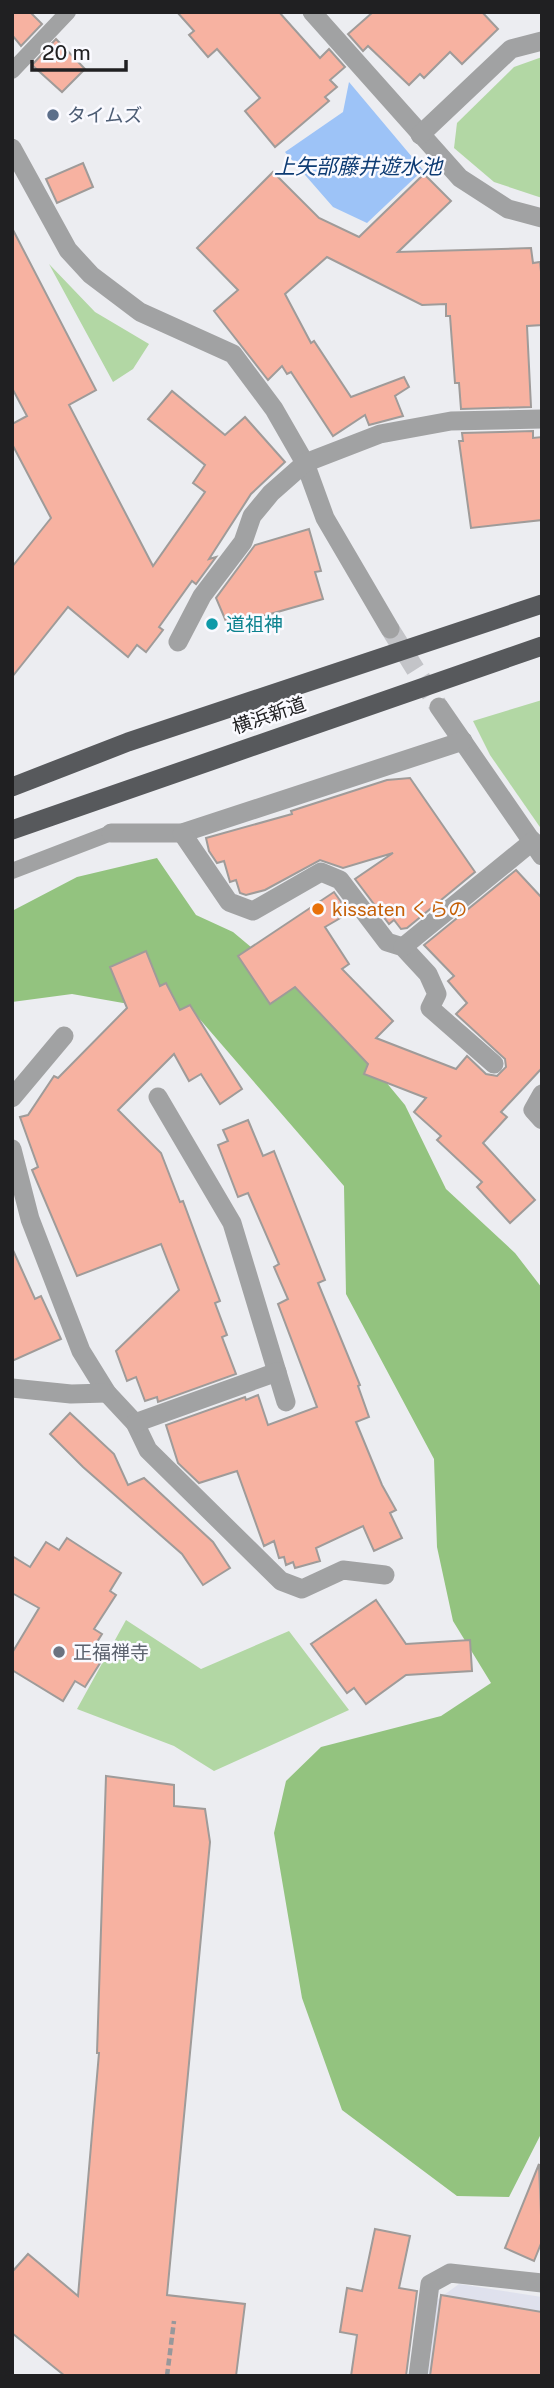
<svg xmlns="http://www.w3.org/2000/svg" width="554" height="2388" viewBox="0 0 554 2388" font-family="'Public Sans','Noto Sans JP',sans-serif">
<rect width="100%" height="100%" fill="#ecedf1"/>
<!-- built -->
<polygon fill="#dfe1ed" points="459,2284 542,2297 542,2376 428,2376 437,2300"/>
<!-- green -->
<g fill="#b2d7a4">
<polygon points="542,57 542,198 494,182 454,148 457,123 514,67"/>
<polygon points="49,264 95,312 149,344 133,369 113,382"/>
<polygon points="542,700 542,830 490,755 473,721"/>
<polygon points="126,1620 201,1669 289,1631 349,1710 214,1771 174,1746 77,1709"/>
</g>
<!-- forest -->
<polygon fill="#93c37f" points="157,858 196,915 233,932 327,1011 405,1105 446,1189 515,1253 542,1288 542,2132 509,2197 457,2196 342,2110 302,1998 274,1833 286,1781 321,1747 441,1716 491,1683 453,1621 437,1547 434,1459 346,1294 344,1186 197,1016 72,994 12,1002 12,911 77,877"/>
<!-- water -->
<polygon fill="#9dc3f7" points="349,82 423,170 367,223 333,207 285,152 343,112"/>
<!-- building -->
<g fill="#f7b2a1" stroke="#9f9b99" stroke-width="2">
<polygon points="12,12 30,12 42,24 21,46 12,35"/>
<polygon points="177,12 279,12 320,58 329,49 345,67 330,80 337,87 325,97 329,101 275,147 245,111 260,98 217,49 208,57 189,35 194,31"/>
<polygon points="373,12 482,12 498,29 462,64 450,52 424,78 420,74 409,85 368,46 363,51 348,34"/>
<polygon points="56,39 85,69 62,92 32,65"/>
<polygon points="83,163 93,187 57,203 46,179"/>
<polygon points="273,172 319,218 359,237 424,174 451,201 398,252 531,248 533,263 540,262 542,282 542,325 527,326 531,407 461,409 459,383 455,383 450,316 446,316 446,304 422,305 327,257 285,294 311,343 314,341 351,397 404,377 409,387 395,396 403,416 369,425 365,415 333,436 291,372 287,374 282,366 268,380 214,311 238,290 197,248"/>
<polygon points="12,228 96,390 69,405 153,566 205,492 193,483 205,465 148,419 172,391 225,435 245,417 285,462 251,494 209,559 216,557 196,584 192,581 159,627 163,630 146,652 137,645 128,657 68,607 12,677 12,567 51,518 12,444 12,424 27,416 12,388"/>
<polygon points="533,431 533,438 542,437 542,520 471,528 459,441 463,441 462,433"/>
<polygon points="309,529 321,571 315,572 323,599 228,626 216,598 255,545"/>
<polygon points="410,778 475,872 407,928 401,929 394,920 389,924 355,879 393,853 343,868 320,860 265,890 246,895 240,893 236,880 230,882 224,861 217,863 209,851 206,838 292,814 291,811 387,780"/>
<polygon points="516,870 542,898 542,1068 501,1112 507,1117 483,1143 535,1200 510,1223 477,1187 482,1182 437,1140 441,1136 414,1112 426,1098 364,1074 368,1064 295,987 270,1004 238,956 334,892 349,913 325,927 349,964 342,969 393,1021 376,1038 456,1069 467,1056 486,1074 497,1076 506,1067 505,1059 456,1014 467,1003 448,981 454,976 424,945"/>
<polygon points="146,951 160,986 166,983 180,1010 190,1005 242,1089 220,1104 201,1074 189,1081 174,1054 118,1110 161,1153 180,1202 183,1201 220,1301 215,1303 227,1335 222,1337 236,1374 158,1402 157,1397 145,1401 136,1377 127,1381 116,1351 179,1290 161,1244 77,1276 32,1170 38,1167 20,1117 28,1115 54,1076 58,1078 127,1008 110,967"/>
<polygon points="248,1120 263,1156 274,1151 325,1280 318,1283 360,1385 358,1386 369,1417 356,1422 382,1485 396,1510 390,1513 402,1538 374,1551 363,1526 316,1548 320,1561 295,1568 293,1562 286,1565 284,1557 279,1558 274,1541 264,1546 237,1471 199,1483 178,1463 166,1425 245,1397 246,1400 258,1395 268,1425 317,1407 278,1304 288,1299 274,1267 279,1264 248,1193 238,1197 218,1145 228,1141 223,1130"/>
<polygon points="12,1248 35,1299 41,1296 61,1339 12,1361"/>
<polygon points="70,1413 114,1454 128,1485 144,1478 213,1542 230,1568 203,1585 182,1554 83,1467 50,1434"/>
<polygon points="67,1538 121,1573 110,1591 116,1595 94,1629 102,1634 90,1653 102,1660 85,1687 75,1681 63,1701 12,1670 12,1653 39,1608 12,1593 12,1556 30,1567 46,1542 59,1550"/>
<polygon points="376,1600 406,1644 470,1640 472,1671 406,1675 366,1704 354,1688 347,1693 311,1644"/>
<polygon points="106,1776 174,1785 174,1806 205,1809 210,1842 167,2295 245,2304 236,2376 65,2376 12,2333 12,2272 28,2254 78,2296 99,2053 97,2053"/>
<polygon points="539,2164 542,2241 534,2261 505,2248"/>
<polygon points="375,2229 410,2236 399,2288 417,2291 406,2376 351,2376 357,2335 340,2332 347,2288 362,2291"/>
<polygon points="441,2295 542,2312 542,2376 430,2376"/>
</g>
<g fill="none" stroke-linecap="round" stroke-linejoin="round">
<!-- minor-tunnel -->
<polyline stroke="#c3c4c8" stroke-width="19" stroke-dasharray="19 10" stroke-linecap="butt" points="390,629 439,707"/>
<!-- path -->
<polyline stroke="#97989b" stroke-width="4.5" stroke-dasharray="7 3.5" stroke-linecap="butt" points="167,2376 174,2321"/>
<!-- service -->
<g stroke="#a1a2a3" stroke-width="16">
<polyline points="12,71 68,12"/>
<polyline points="12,871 111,833"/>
</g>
<!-- minor -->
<g stroke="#a1a2a3" stroke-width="19">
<polyline points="312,12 460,178 508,209 542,218"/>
<polyline points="420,135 511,49 542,41"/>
<polyline points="12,148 68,250 91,275 140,312 233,354 274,409 305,463 325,518 390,629"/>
<polyline points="178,642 202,596 243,542 252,516 271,493 305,463 380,434 451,421 542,419"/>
<polyline points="439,707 542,856"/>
<polyline points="111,833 182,833 463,741"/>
<polyline points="182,833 229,902 253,911 321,872 340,880 387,942 403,947 428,974 437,994 430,1008 494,1064"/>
<polyline points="403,947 533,841"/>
<polyline points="542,1094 533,1110 542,1120"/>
<polyline points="158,1097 232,1223 286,1402"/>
<polyline points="12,1098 64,1036"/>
<polyline points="12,1149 30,1219 81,1351 107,1393 135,1423 148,1450 281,1581 302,1589 343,1570 385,1575"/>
<polyline points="12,1388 71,1394 107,1393"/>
<polyline points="135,1423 277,1372"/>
<polyline points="418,2376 430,2284 450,2273 542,2283"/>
</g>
<!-- trunk -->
<g stroke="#57595c" stroke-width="19">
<polyline points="12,787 128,742 542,604"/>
<polyline points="12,830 542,646"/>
</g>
</g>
<!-- markers -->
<circle fill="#5c6f8a" stroke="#fafaff" stroke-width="2.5" cx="53" cy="115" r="7"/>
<circle fill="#0f9aa8" stroke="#fafaff" stroke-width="2.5" cx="212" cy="624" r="7"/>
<circle fill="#e8710a" stroke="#fafaff" stroke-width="2.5" cx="318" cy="909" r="7"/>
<circle fill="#6b7280" stroke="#fafaff" stroke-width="2.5" cx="59" cy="1652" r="7"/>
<g text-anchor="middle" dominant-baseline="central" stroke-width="5" stroke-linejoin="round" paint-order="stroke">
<!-- service labels -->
<g font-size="19" fill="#4e5e75" stroke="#fafaff" text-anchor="start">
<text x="67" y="115">タイムズ</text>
</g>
<!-- culture labels -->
<g font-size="19" fill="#0d838f" stroke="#fafaff" text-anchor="start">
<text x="226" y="624">道祖神</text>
</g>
<!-- street labels -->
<g font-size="19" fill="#202022" stroke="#fafaff">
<text transform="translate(269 715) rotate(-19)">横浜新道</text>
</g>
<!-- food labels -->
<g font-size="19" fill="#c56008" stroke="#fafaff" text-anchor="start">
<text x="332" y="909">kissaten くらの</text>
</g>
<!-- worship labels -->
<g font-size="19" fill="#5b616d" stroke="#fafaff" text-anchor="start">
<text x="73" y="1652">正福禅寺</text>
</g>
<!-- water labels -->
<g font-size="21" font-style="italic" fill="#0d3b73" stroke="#fafaff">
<text x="358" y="166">上矢部藤井遊水池</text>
</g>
</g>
<!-- border -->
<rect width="554" height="2388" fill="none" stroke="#202022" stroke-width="28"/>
<!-- scale -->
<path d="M32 60v10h94v-10" fill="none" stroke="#202022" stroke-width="3.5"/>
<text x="42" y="60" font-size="21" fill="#202022" stroke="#fafaff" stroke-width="5" paint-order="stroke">20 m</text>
</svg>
